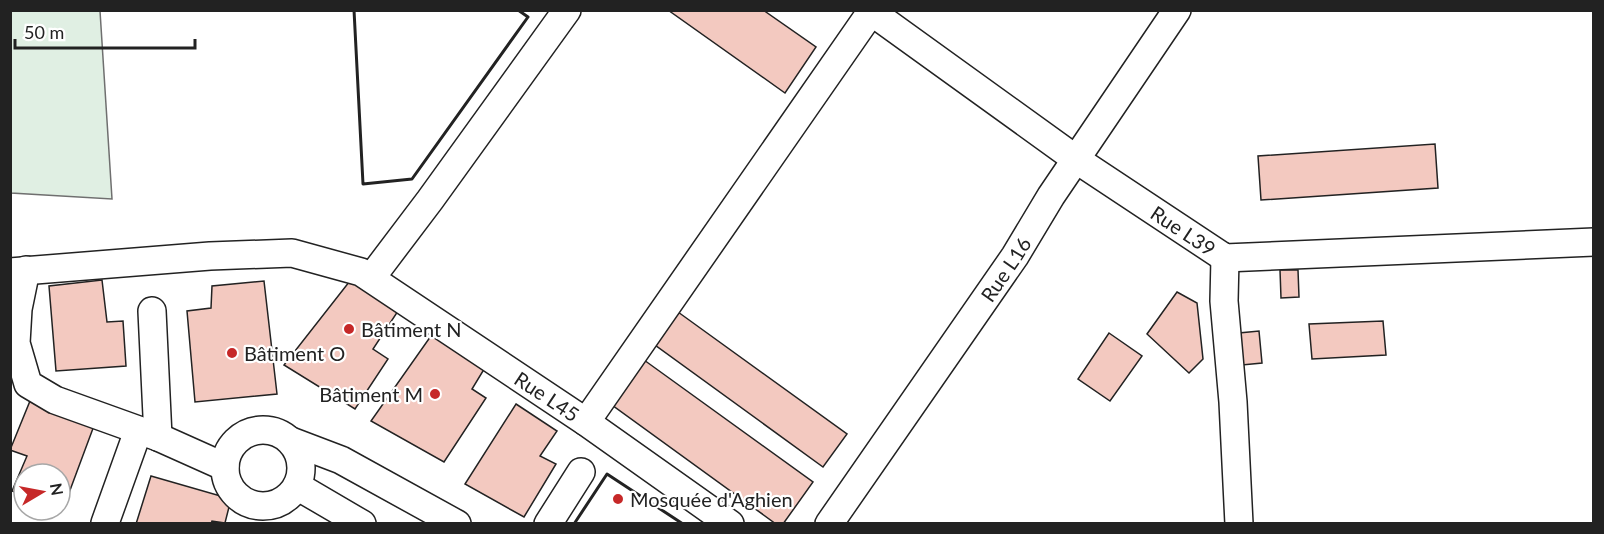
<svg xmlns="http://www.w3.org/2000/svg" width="1604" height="534" viewBox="0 0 1604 534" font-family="Lato,sans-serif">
<rect width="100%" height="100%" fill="#fff"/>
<!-- grass -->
<polygon fill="#e0efe3" stroke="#6f6f6f" stroke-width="1.5" points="10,11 100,11 112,199 11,193"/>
<!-- building -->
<g fill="#f3c9c0" stroke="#222" stroke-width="1.5">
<polygon points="668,10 763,10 816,47 785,93"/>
<polygon points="1435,144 1438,188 1261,200 1258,156"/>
<polygon points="1280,270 1298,270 1299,297 1281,298"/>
<polygon points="353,277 400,308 373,349 388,359 355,409 284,365"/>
<polygon points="102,280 107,322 123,321 126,366 56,371 49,286"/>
<polygon points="264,281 277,394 195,402 187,311 211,308 212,286"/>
<polygon points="1177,292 1197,303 1203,359 1189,373 1147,334"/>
<polygon points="678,312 847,434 823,467 655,345"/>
<polygon points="1383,321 1386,355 1312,359 1309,324"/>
<polygon points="1259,331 1262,363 1242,365 1239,333"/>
<polygon points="433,333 486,366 472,389 486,398 444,462 371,421"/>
<polygon points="1109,333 1142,356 1110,401 1078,379"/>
<polygon points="644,360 813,482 783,524 776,524 612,405"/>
<polygon points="30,401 95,423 63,509 60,508 60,474 24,474 24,495 12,491 27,456 10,450"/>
<polygon points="516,404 557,431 540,456 556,464 524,517 465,484"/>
<polygon points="151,476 231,499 225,523 212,521 211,524 136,524"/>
</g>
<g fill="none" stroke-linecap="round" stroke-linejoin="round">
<defs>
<g id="minor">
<path id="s1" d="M869,10l208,150 148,98 369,-16"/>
<polyline points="1225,258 1224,301 1233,402 1239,524"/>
<polyline points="26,270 18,309 16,343 28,384 55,400 158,437 225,467"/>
<path id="s2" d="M10,272l200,-16 82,-3 69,19 225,150 144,102"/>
<polyline points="371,278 430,200 567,10"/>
<polyline points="152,311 158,437"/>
<polyline points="586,422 871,12"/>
<circle cx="263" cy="468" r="38"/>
<polyline points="291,441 341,460 457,524"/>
<polyline points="297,486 362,524"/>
<polyline points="105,523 138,431"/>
<polyline points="548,524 581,472"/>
<path id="s3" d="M829,524l186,-268 36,-60 126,-186"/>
</g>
</defs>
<!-- minor casing -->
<use href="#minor" stroke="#222" stroke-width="30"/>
<!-- minor -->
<use href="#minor" stroke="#fff" stroke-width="27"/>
<!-- wall -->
<g stroke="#222" stroke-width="3">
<polyline points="354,10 363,184 412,179 528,17 518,10"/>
<polyline points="574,524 607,474 683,524"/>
</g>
</g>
<!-- markers -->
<g fill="#c62828" stroke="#fff" stroke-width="2">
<circle cx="349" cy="329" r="6"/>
<circle cx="232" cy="353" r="6"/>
<circle cx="435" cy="394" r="6"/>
<circle cx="618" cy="499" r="6"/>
</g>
<g text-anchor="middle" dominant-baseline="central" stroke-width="4.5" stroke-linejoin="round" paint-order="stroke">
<!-- street labels -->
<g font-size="20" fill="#222" stroke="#fff">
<text stroke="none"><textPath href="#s1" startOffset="384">Rue L39</textPath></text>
<text stroke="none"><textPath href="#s3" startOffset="310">Rue L16</textPath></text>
<text stroke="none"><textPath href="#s2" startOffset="578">Rue L45</textPath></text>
</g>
<!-- poi labels -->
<g font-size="20" fill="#222" stroke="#fff" text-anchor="start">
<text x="361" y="329">Bâtiment N</text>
<text x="244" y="353">Bâtiment O</text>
<text x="423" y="394" text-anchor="end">Bâtiment M</text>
<text x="630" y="499">Mosquée d'Aghien</text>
</g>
</g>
<!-- border -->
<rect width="1604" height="534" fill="none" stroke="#222222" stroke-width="24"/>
<!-- north arrow -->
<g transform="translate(42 492) rotate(80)"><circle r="28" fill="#ffffff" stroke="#a7a7a7" stroke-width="1.5"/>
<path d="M0-4.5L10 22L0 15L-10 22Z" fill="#c62828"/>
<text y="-9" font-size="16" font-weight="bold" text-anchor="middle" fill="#222222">N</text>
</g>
<!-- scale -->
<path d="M15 39v9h180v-9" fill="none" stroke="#222222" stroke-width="3"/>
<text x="24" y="39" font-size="18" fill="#222222" stroke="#ffffff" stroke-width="4.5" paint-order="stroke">50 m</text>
</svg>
